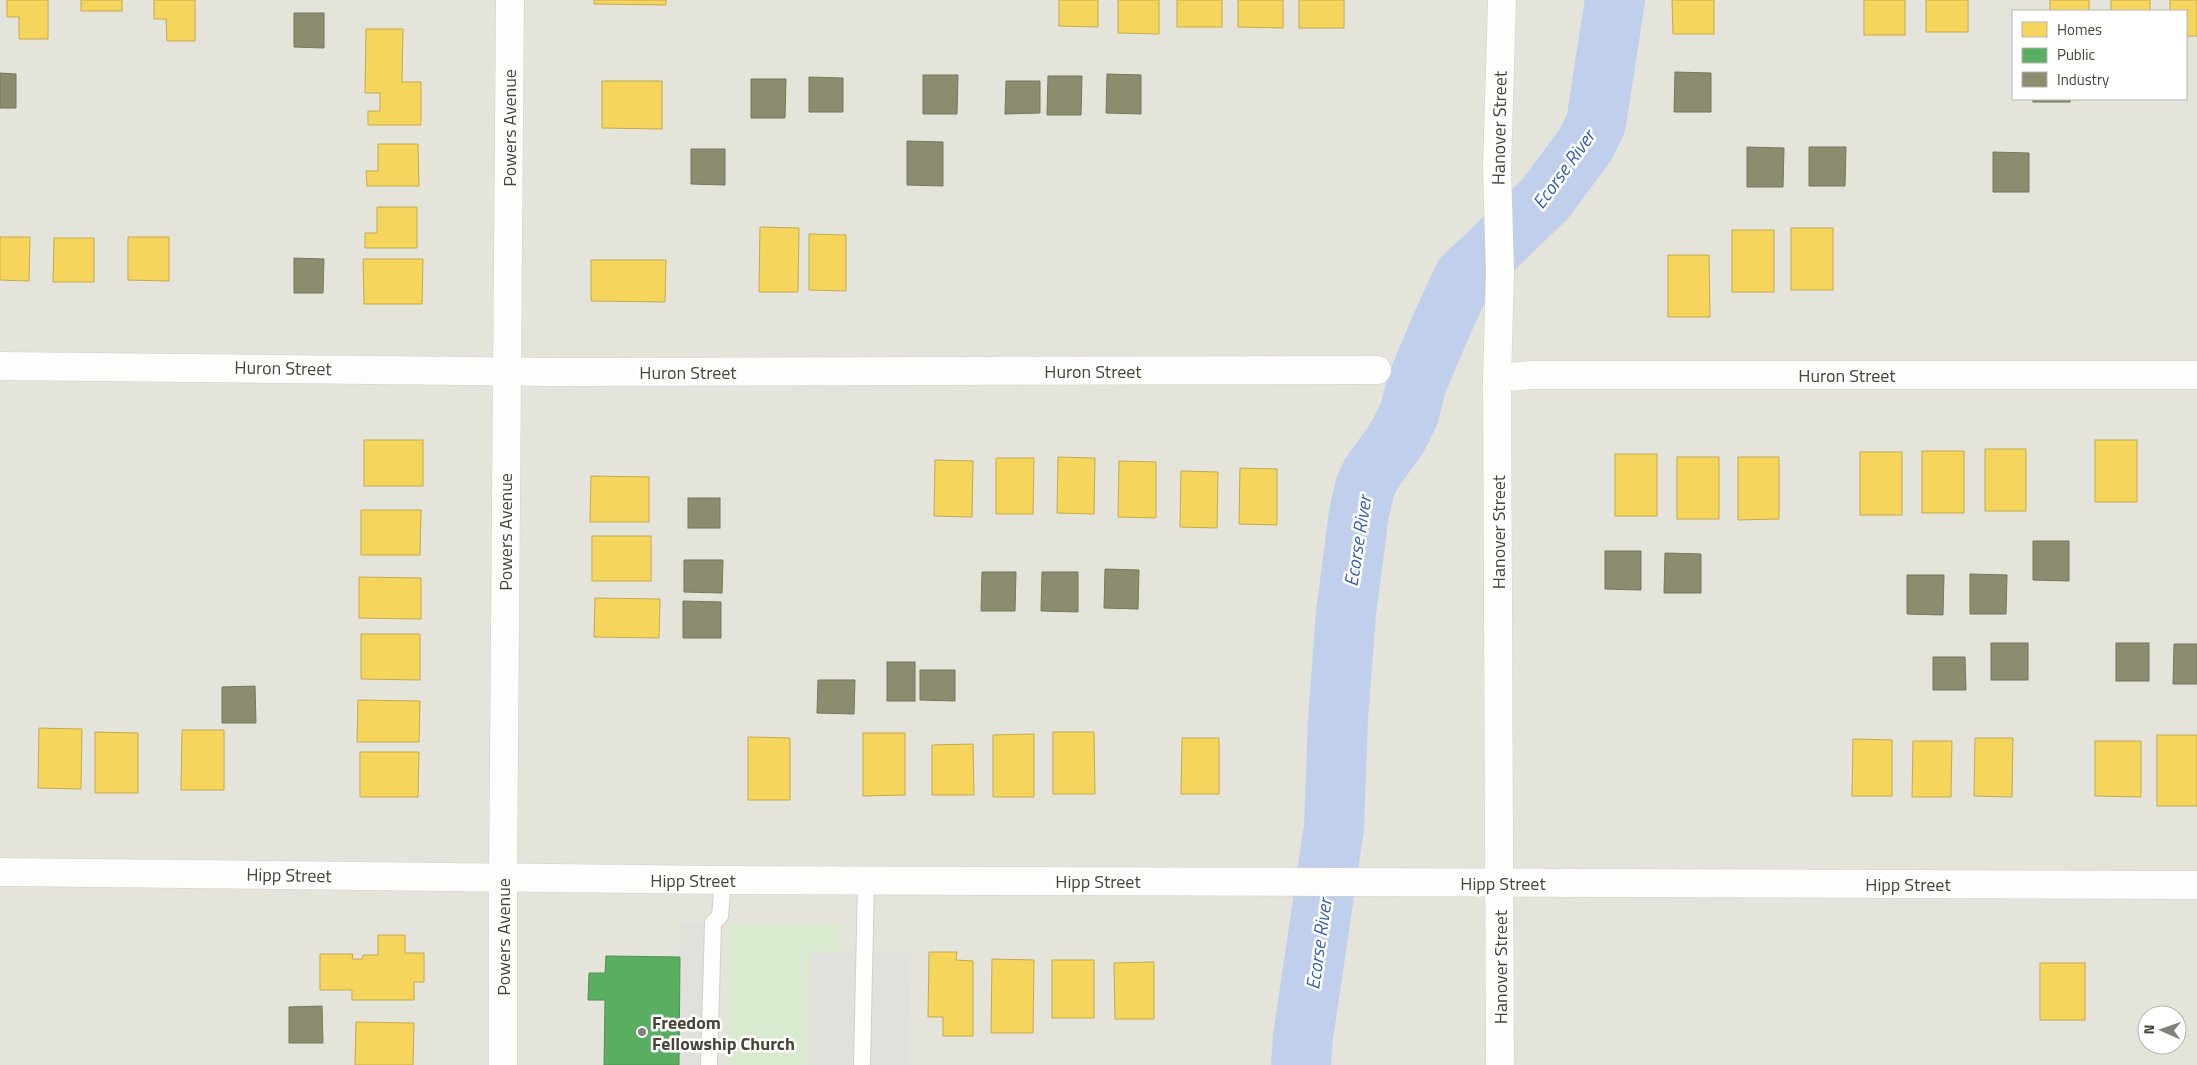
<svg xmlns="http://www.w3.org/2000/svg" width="2197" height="1065" viewBox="0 0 2197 1065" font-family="'Titillium Web',sans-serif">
<rect width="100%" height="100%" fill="#f2f1ec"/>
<!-- residential -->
<path fill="#e5e4da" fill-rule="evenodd" d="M0,0h2197v1065h-2197zM2013,11h173v88h-173zM2147,1015h30v30h-30z"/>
<!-- green -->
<polygon fill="#d9eace" points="728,924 840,924 842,952 810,953 809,1065 729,1065"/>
<!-- parking -->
<g fill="#e1e0dc">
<polygon points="681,922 713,923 709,1065 679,1065"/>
<polygon points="911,952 909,1065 809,1065 810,953"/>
</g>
<!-- homes -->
<g fill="#f6d55c" stroke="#c2aa51">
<polygon points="7,0 48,0 48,39 19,39 19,17 7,17"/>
<rect x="81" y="0" width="41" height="11"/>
<polygon points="154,0 195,0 195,41 167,41 166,19 154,19"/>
<polygon points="594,0 666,0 666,5 594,4"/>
<polygon points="1059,0 1098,0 1098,27 1059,26"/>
<polygon points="1118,0 1159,0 1159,34 1118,33"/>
<rect x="1177" y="0" width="45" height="27"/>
<polygon points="1238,0 1283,0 1283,28 1238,27"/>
<rect x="1299" y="0" width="45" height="28"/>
<polygon points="1672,0 1714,0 1714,34 1673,34"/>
<rect x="1864" y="0" width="41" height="35"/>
<rect x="1926" y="0" width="42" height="32"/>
<rect x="2050" y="0" width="39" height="11"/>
<rect x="2111" y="0" width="39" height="11"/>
<polygon points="2170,0 2197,0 2197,36 2186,36 2186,11 2170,11"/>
<polygon points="366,29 403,29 402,82 421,82 421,125 368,125 368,111 380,111 380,93 365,93"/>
<polygon points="602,81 662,81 662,129 602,128"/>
<polygon points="378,144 418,144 419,186 367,186 366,171 378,171"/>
<polygon points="377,207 417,207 417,248 365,248 365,233 377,233"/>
<polygon points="760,227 799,228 798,292 759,292"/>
<rect x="1791" y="228" width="42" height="62"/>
<rect x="1732" y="230" width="42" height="62"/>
<polygon points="809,234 846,235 846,291 809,290"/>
<polygon points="0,237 30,237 29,281 0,280"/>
<polygon points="128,237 169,237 169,281 128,280"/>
<polygon points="54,238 94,238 94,282 53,282"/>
<polygon points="1668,255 1709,255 1710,317 1668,317"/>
<polygon points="363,259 423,259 422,304 364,304"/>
<polygon points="591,260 666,260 665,302 591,301"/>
<rect x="364" y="440" width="59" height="46"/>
<rect x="2095" y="440" width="42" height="62"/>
<rect x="1985" y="449" width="41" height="62"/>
<rect x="1922" y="451" width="42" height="62"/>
<rect x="1860" y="452" width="42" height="63"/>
<rect x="1615" y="454" width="42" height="62"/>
<polygon points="1058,457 1095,458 1094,514 1057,513"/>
<rect x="1677" y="457" width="42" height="62"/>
<polygon points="1738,457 1779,457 1779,519 1738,520"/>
<polygon points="996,458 1034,458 1033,514 996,514"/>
<polygon points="935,460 973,461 972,517 934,516"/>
<polygon points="1119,461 1156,462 1156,518 1118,517"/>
<polygon points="1240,468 1277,469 1277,525 1239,524"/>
<polygon points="1181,471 1218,472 1217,528 1180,527"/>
<polygon points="591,476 649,477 649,522 590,522"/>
<polygon points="361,510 421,510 420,555 361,555"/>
<rect x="592" y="536" width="59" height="45"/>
<polygon points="359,577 421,578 421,619 359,618"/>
<polygon points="595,598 660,599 659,638 594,637"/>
<polygon points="361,634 420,634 420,680 361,679"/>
<polygon points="358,700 420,701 419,742 357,742"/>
<polygon points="39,728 82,729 81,789 38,788"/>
<polygon points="182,730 224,730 224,790 181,790"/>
<polygon points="95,732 138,733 138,793 95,793"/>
<polygon points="1053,732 1094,732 1095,794 1053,794"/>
<polygon points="863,733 905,733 905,795 863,796"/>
<polygon points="1034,734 1034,797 993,797 993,735"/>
<rect x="2157" y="735" width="40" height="71"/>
<polygon points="748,737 790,738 790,800 748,800"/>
<polygon points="1182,738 1219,738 1219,794 1181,794"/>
<polygon points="1975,738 2013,738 2012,797 1974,796"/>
<polygon points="1853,739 1892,740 1892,796 1852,796"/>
<polygon points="1913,741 1952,741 1951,797 1912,797"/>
<polygon points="2095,741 2141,741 2141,797 2095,796"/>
<polygon points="973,744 974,795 932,795 932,745"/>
<polygon points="360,752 419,752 418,797 360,797"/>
<polygon points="378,935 405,935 405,953 424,953 424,982 414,982 414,1000 352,1000 352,990 320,990 320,954 353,954 352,959 362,959 363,955 378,955"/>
<polygon points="929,952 957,952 956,960 973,961 973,1036 943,1036 943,1017 928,1017"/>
<polygon points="992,959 1034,960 1033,1033 991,1033"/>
<rect x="1052" y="960" width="42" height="58"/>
<polygon points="1154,962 1154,1019 1115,1019 1114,963"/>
<rect x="2040" y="963" width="45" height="57"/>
<polygon points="356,1022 414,1023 413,1065 355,1065"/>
</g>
<!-- public -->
<polygon fill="#5aae61" stroke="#548e55" points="606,956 680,957 679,1065 604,1065 605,1000 588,1000 589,973 605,973"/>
<!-- industry -->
<g fill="#8c8c6e" stroke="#77775e">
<polygon points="294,13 324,13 324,48 294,47"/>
<polygon points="1675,72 1711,73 1711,112 1674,112"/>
<polygon points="0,73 16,74 16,108 0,108"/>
<polygon points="1107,74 1141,75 1141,114 1106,113"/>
<polygon points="923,75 958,75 957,114 923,114"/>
<polygon points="1048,76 1082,76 1081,115 1047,115"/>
<polygon points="809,77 843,78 843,112 809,112"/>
<polygon points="751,79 786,79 785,118 751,118"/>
<polygon points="1006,81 1040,81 1040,113 1005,114"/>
<rect x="2033" y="99" width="37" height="3"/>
<polygon points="907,141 943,142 943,186 907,185"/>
<polygon points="1747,147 1784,148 1783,187 1747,187"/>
<polygon points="1809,147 1846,147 1845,186 1809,186"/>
<polygon points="691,149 725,149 725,185 691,184"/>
<polygon points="1993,152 2029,153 2029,192 1993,192"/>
<polygon points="294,258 324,259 323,293 294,293"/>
<rect x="688" y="498" width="32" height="30"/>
<polygon points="2033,541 2069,541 2069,581 2033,580"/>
<polygon points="1605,551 1641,551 1641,590 1605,589"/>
<polygon points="1665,553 1701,554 1701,593 1664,593"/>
<polygon points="684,560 723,560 722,593 684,592"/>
<polygon points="1105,569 1139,570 1138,609 1104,608"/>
<polygon points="982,572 1016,572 1015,611 981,611"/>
<polygon points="1042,572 1078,572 1078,612 1041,611"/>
<polygon points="1970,574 2007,575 2006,614 1970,614"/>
<polygon points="1907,575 1944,575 1943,615 1907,614"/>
<polygon points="683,601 721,602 721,638 683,638"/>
<rect x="1991" y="643" width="37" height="37"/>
<rect x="2116" y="643" width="33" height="38"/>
<polygon points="2174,644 2197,644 2197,684 2173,684"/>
<polygon points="1933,657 1965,657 1966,690 1933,690"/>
<rect x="887" y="662" width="28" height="39"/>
<polygon points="920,670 955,670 955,701 920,700"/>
<polygon points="818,680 855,680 854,714 817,713"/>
<polygon points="255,686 256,723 222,723 222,687"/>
<polygon points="322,1006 323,1043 289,1043 289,1007"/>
</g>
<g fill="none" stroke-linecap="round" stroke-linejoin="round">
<!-- river -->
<polyline stroke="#c0d0ec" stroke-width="60" points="1301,1065 1303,1037 1334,827 1338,719 1346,613 1359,513 1365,487 1371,474 1397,438 1409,414 1417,383 1442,324 1463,278 1546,198 1586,144 1596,123 1615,0"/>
<defs>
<g id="service">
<polyline points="709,1065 713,923 720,916 723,880"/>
<polyline points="862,1065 866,880"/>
</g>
<g id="minor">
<polyline points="0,366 551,372 1377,370"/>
<polyline points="1497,378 1532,375 2197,375"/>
<polyline points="0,872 723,880 2197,885"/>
<polyline points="503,1065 503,879 510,0"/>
<polyline points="1500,1065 1497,378 1500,273 1497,168 1502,0"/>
</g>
</defs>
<!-- service casing -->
<use href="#service" stroke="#d0cfca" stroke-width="18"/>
<!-- minor casing -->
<use href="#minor" stroke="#d0cfca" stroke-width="29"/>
<!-- service -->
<use href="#service" stroke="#fdfdfc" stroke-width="16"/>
<!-- minor -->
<use href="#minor" stroke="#fdfdfc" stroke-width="28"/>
</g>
<!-- markers -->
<circle fill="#838177" stroke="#fff" stroke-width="2" cx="642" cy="1032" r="5"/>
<g text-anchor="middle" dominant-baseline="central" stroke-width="5" stroke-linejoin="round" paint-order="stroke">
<!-- street labels -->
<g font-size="18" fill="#474538" stroke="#fff">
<text transform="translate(509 128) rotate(-90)">Powers Avenue</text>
<text transform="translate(1499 128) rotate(-89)">Hanover Street</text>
<text transform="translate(283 368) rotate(1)">Huron Street</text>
<text x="1093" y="371">Huron Street</text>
<text x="688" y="372">Huron Street</text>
<text x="1847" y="375">Huron Street</text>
<text transform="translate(505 532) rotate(-90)">Powers Avenue</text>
<text transform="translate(1498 532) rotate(-90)">Hanover Street</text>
<text transform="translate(289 875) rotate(1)">Hipp Street</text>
<text x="693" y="880">Hipp Street</text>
<text x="1098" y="881">Hipp Street</text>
<text x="1503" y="883">Hipp Street</text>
<text x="1908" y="884">Hipp Street</text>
<text transform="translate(503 937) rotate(-90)">Powers Avenue</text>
<text transform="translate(1500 967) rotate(-90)">Hanover Street</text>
</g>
<!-- poi labels -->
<g font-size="18" font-weight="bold" fill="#474538" stroke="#fff" text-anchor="start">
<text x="652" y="1022">Freedom<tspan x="652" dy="21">Fellowship Church</tspan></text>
</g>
<!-- water labels -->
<g font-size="19" font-style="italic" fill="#3860ac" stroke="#fff">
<text transform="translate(1563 169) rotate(-54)">Ecorse River</text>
<text transform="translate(1357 541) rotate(-81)">Ecorse River</text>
<text transform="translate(1318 944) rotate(-82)">Ecorse River</text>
</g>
</g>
<!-- legend -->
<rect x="2012" y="10" width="175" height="90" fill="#ffffff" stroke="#b5b5af"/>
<rect x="2022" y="22" width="25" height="15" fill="#f6d55c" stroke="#b5b5af"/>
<text x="2057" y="35" font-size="15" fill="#474538">Homes</text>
<rect x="2022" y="48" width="25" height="15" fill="#5aae61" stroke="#b5b5af"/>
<text x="2057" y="60" font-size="15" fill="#474538">Public</text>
<rect x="2022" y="72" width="25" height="15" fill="#8c8c6e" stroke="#b5b5af"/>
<text x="2057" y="85" font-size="15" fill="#474538">Industry</text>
<!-- north arrow -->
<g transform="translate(2162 1030) rotate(272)"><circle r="24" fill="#ffffff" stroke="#b5b5af"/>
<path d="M0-4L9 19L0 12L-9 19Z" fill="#838177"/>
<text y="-8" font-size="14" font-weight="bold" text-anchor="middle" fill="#474538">N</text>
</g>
</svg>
